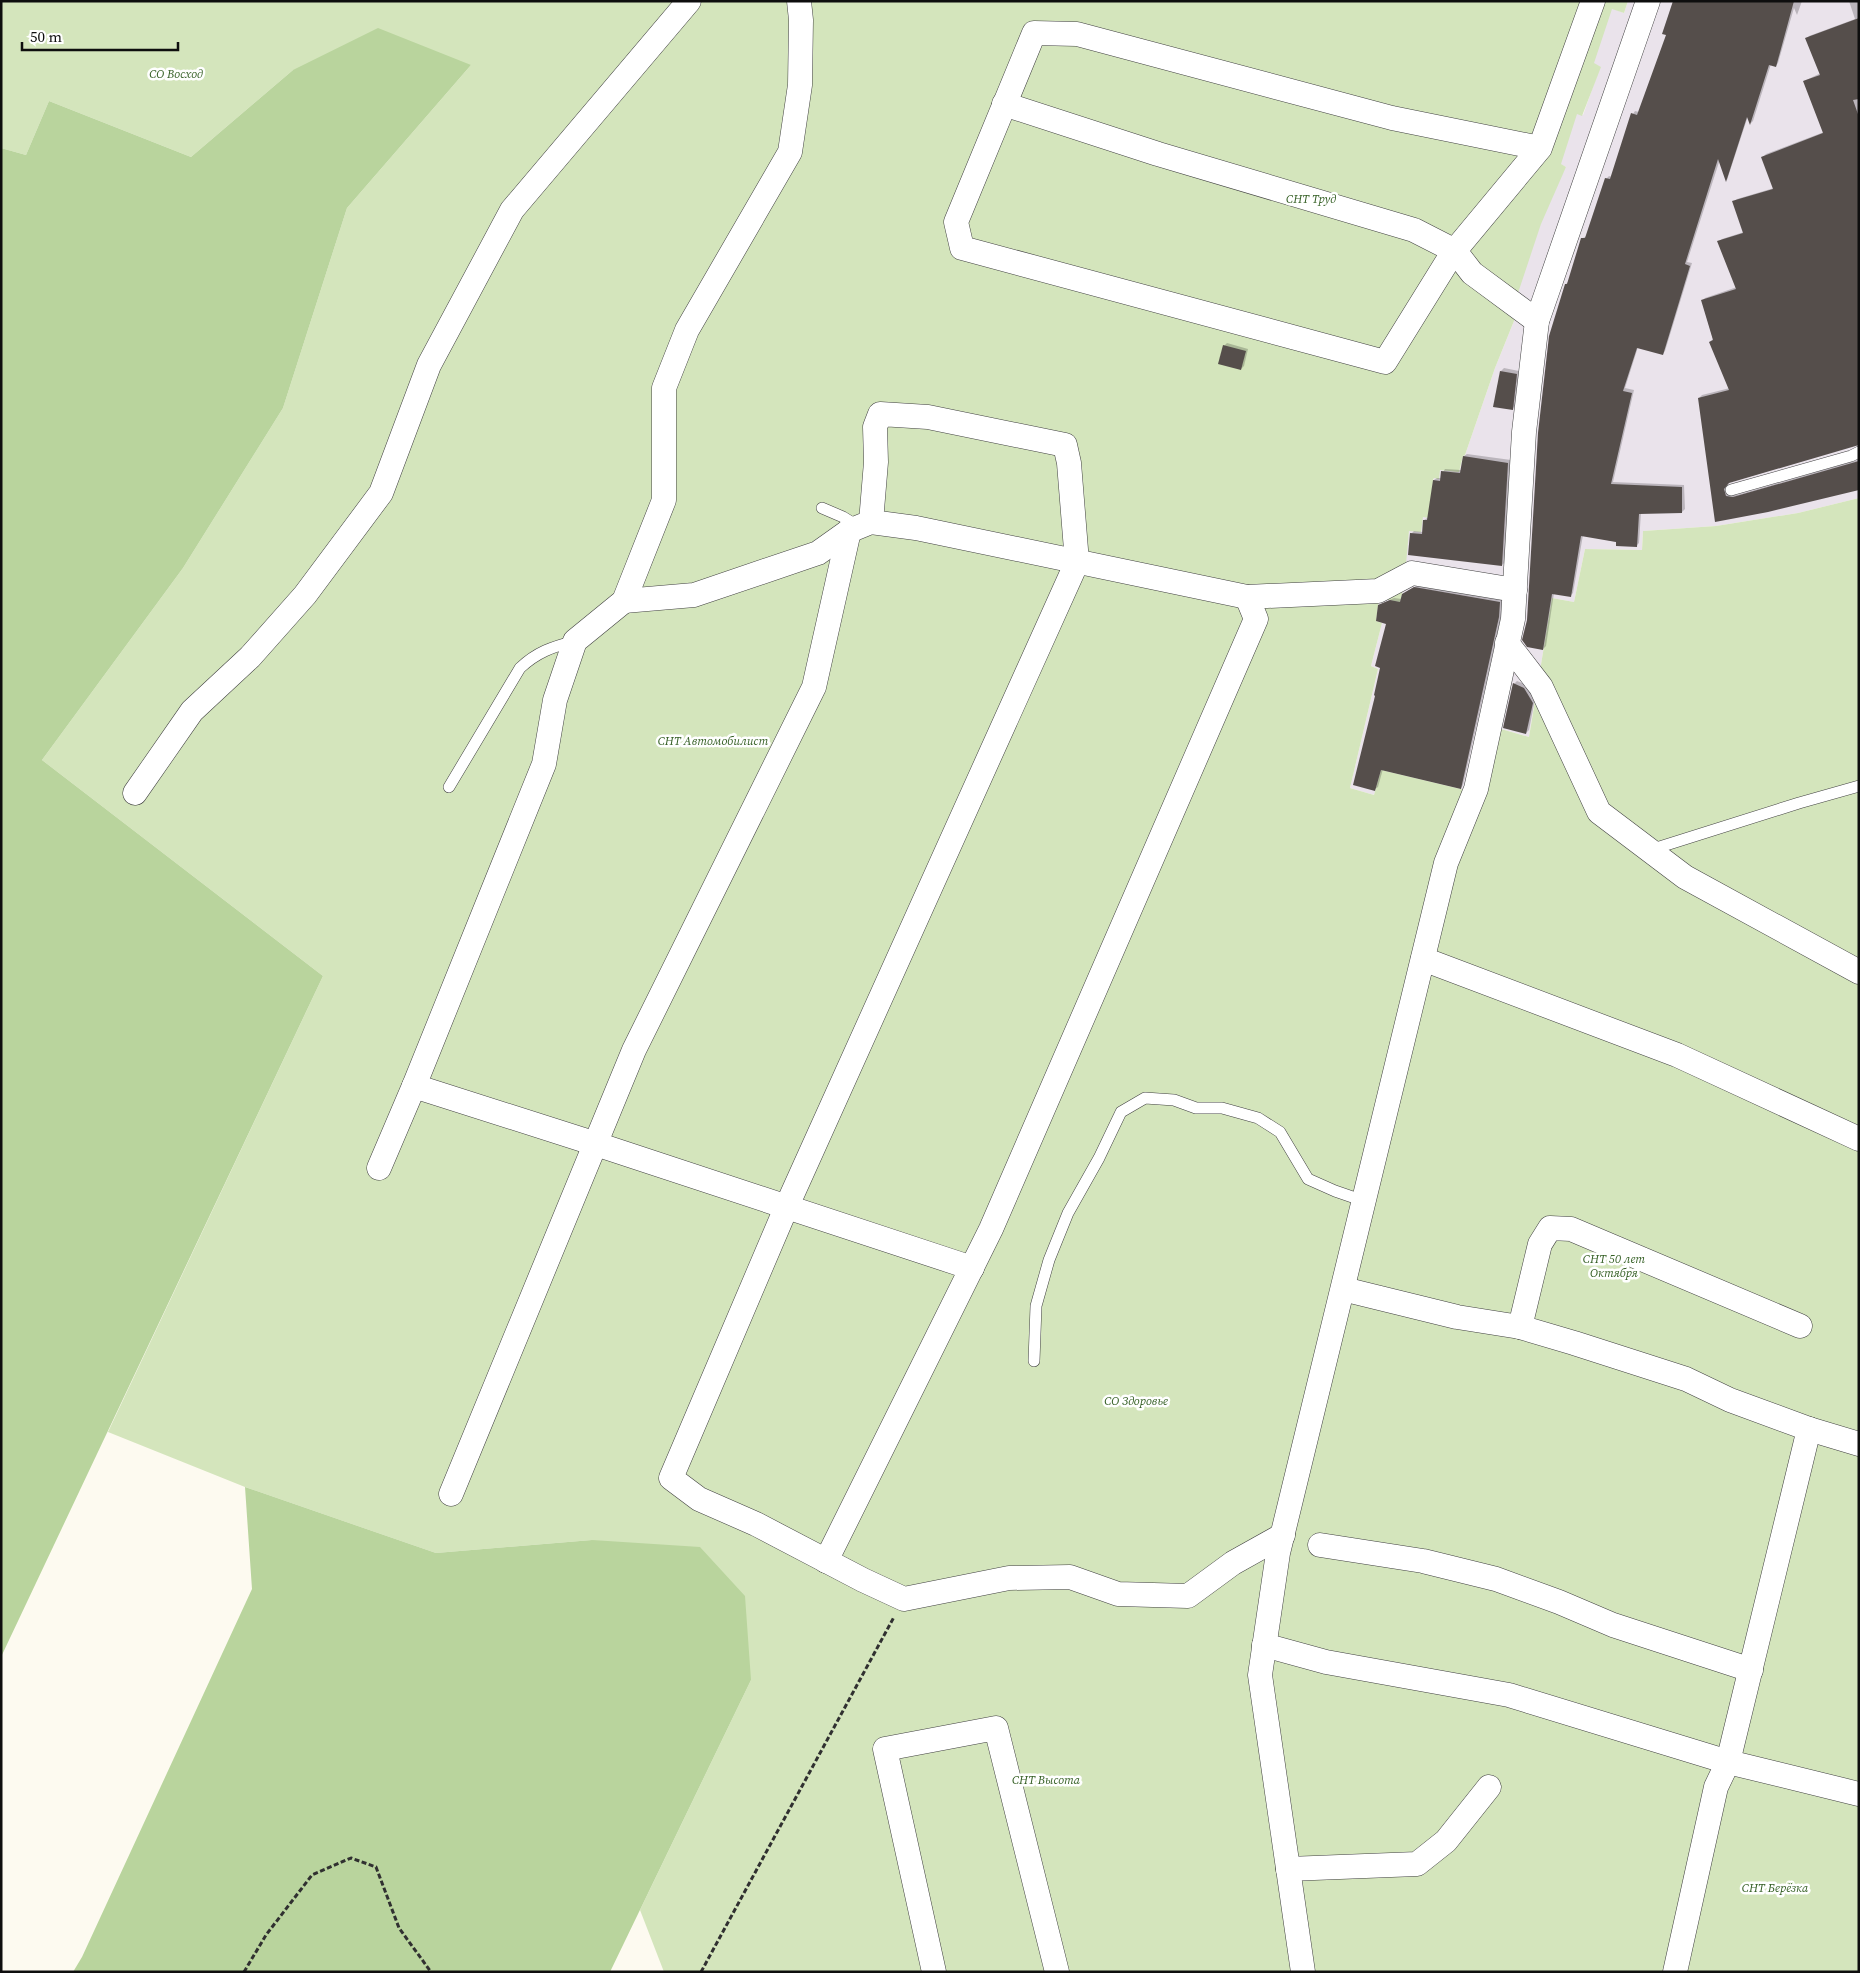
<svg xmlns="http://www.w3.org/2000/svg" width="1860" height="1973" viewBox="0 0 1860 1973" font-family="'Source Serif 4',serif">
<rect width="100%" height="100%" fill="#fdfaf0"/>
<!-- industrial -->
<polygon fill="#eae3eb" points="1628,1 1859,1 1859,498 1798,513 1716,526 1643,531 1642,550 1585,549 1574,602 1552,598 1529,737 1484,724 1469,791 1381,770 1374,795 1350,788 1378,669 1371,666 1382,623 1376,621 1379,598 1399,602 1409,531 1423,517 1431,494 1434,478 1440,470 1459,472 1463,456 1465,455 1495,368 1518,311 1494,297 1566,167 1547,158 1565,108 1583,115 1600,67 1584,60 1604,5 1624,13"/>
<!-- green -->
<polygon fill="#d4e5bc" points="1,1 1628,1 1624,13 1612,9 1594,63 1601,67 1582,116 1577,114 1561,164 1566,167 1541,224 1513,308 1518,311 1495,368 1465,455 1463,456 1459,472 1440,470 1439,479 1434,478 1433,480 1429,518 1423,517 1421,532 1409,531 1404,586 1400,602 1379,598 1376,621 1382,623 1371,666 1378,669 1350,788 1374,795 1381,770 1469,791 1484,724 1529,737 1552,598 1574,602 1585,549 1642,550 1643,531 1716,526 1798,513 1859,498 1859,1972 664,1972 640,1910 751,1680 592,1540 436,1553 245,1487 108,1432 323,976 42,760 183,568 283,408 347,208 471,65 293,70 191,157 49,101 26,155 1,148"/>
<!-- forest -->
<g fill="#b9d49d">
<polygon points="378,28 471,65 347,208 283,408 183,568 42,760 323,976 1,1657 1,148 26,155 49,101 191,157 293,70"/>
<polygon points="245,1487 436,1553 592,1540 700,1547 745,1596 751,1680 610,1972 73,1972 82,1957 252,1589"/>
</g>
<!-- shadow -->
<g fill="#0003">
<polygon points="1674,1 1802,1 1797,15 1794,8 1778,63 1776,66 1771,64 1753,121 1751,123 1748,116 1727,180 1720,159 1687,262 1692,263 1665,351 1663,354 1638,347 1625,388 1634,390 1613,482 1684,485 1685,509 1682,512 1641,512 1639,543 1636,546 1583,535 1573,593 1570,596 1554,593 1546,646 1543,649 1566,284 1569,281 1583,238 1587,236 1606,179 1609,176 1612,177 1633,114 1635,111 1639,112 1668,34"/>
<polygon points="1849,1 1859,1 1859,418 1727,482 1726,488 1729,493 1737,495 1858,460 1859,464 1716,521 1699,398 1702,395 1730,388 1710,342 1713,339 1702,301 1705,298 1737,287 1719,242 1722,239 1744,232 1734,202 1737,199 1774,188 1763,157 1766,154 1824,132 1804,81 1821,73 1807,39 1809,36 1855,19"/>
<polygon points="1227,343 1248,349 1244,366 1241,369 1224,346"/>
<polygon points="1504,368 1519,371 1515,406 1512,409 1501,371"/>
<polygon points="1467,454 1511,460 1505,562 1502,565 1411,534 1414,531 1423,532 1424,520 1429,517 1434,480 1437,478 1442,478 1443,472 1445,469 1461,470 1464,456"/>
<polygon points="1418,585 1503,599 1502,613 1463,785 1461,788 1383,769 1378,787 1375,789 1382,667 1388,623 1379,605 1394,598 1402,599 1406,592"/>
<polygon points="1517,681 1527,685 1535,699 1529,730 1526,733 1514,684"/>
</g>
<!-- building -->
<g fill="#554e4b">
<polygon points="1673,1 1794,1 1776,67 1769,65 1750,125 1747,117 1726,182 1718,159 1685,264 1690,266 1663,355 1637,348 1623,391 1632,393 1611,484 1682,487 1682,513 1639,514 1637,547 1616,546 1616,542 1581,536 1571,597 1552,594 1543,650 1527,647 1522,640 1527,620 1538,433 1549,336 1565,284 1567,284 1581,238 1585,238 1605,178 1610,179 1631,113 1637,115 1666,35 1662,34"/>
<polygon points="1859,18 1859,99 1853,100 1859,117 1859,445 1729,483 1724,489 1726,496 1733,497 1859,461 1859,490 1768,512 1715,522 1698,398 1729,390 1709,342 1713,340 1701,300 1736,289 1717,241 1743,233 1732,201 1773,189 1761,157 1823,133 1803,81 1820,75 1805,38"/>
<polygon points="1223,345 1246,351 1241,370 1218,364"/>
<polygon points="1500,371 1517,374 1513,410 1493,407"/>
<polygon points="1463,456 1508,463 1502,566 1408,555 1410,533 1422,534 1423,520 1427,520 1433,480 1440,481 1441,471 1460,473"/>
<polygon points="1414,587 1500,602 1499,617 1461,789 1381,770 1375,791 1353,785 1375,696 1374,695 1380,668 1375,666 1386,624 1376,621 1378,605 1390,600 1400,602 1402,594"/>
<polygon points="1513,683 1524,688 1533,703 1526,734 1503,728"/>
</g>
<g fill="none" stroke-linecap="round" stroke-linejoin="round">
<defs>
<g id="service">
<polyline points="1731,490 1851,456 1859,452"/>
<polyline points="822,508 843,517 859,527"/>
<path d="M449,787l71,-119c17,-16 32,-21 55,-27"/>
<polyline points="1650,850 1799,803 1859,786"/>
<polyline points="1034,1361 1036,1306 1049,1260 1068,1213 1099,1158 1121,1112 1145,1098 1174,1100 1196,1108 1222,1108 1258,1118 1280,1132 1308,1179 1335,1191 1364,1201"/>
</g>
<g id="minor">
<polyline points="1004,104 1158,154 1414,230 1455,251 1472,273 1537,321"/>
<polyline points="1540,148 1392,118 1077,34 1034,33 956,222 962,248 1385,362 1452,254 1540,148 1593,1"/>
<polyline points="871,522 876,462 875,427 880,414 928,417 1065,445 1069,463 1077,562 786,1208 671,1478 699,1499 756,1524 863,1580 904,1599 1009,1578 1070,1577 1118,1594 1188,1596 1233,1563 1283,1535"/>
<polyline points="624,601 694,595 818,553 849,531 871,522 916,528 1247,597 1378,591 1412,573 1515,590"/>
<polyline points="1507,643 1541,687 1599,812 1685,877 1859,972"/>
<polyline points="135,793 192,711 250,657 305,595 381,493 429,365 512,210 689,1"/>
<polyline points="1423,959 1677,1055 1859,1139"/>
<polyline points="414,1086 596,1144 972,1268"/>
<polyline points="379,1168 414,1086 544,764 555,700 575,641 624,601 664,500 664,388 687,330 790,152 800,85 801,20 799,1"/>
<polyline points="1343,1289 1457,1317 1520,1327 1574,1343 1686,1379 1730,1400 1809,1429 1859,1444"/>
<polyline points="1520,1327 1540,1244 1550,1228 1571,1229 1800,1326"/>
<polyline points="451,1494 634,1050 814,687 849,531"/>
<polyline points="1320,1545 1423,1561 1496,1579 1559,1602 1613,1625 1751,1670"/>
<polyline points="826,1561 991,1229 1256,619 1247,597"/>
<polyline points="1264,1645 1326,1662 1509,1695 1728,1762 1859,1794"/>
<polyline points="1288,1869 1417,1864 1446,1841 1489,1787"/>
<polyline points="934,1972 885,1749 996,1728 1057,1972"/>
<polyline points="1303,1972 1260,1675 1278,1553 1446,863 1476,789 1513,619 1524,432 1537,321 1648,1"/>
<polyline points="1675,1972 1716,1787 1728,1762 1809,1429"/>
</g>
</defs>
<!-- service casing -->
<use href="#service" stroke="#414141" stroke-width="12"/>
<!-- minor casing -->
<use href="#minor" stroke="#414141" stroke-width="25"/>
<!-- path -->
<g stroke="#303030" stroke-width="3" stroke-dasharray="5 2.5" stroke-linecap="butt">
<polyline points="244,1972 266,1935 312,1875 351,1858 376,1867 399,1928 431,1972"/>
<polyline points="701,1972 894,1617"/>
</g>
<!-- service -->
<use href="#service" stroke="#fff" stroke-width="11"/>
<!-- minor -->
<use href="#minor" stroke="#fff" stroke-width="24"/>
</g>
<g text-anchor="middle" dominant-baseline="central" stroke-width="5" stroke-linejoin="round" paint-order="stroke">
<!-- park labels -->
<g font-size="12" font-style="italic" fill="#345f24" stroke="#fff">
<text x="176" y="74">СО Восход</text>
<text x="1311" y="199">СНТ Труд</text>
<text x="713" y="741">СНТ Автомобилист</text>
<text x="1614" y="1259">СНТ 50 лет<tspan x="1614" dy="14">Октября</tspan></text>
<text x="1136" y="1401">СО Здоровье</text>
<text x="1046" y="1780">СНТ Высота</text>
<text x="1775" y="1888">СНТ Берёзка</text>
</g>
</g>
<!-- border -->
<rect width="1860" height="1973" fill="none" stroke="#0e0e0e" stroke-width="5"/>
<!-- scale -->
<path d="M22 42v8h156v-8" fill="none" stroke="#0e0e0e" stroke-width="2.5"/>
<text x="30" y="42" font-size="15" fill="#0e0e0e" stroke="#ffffff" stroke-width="4" paint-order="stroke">50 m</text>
</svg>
